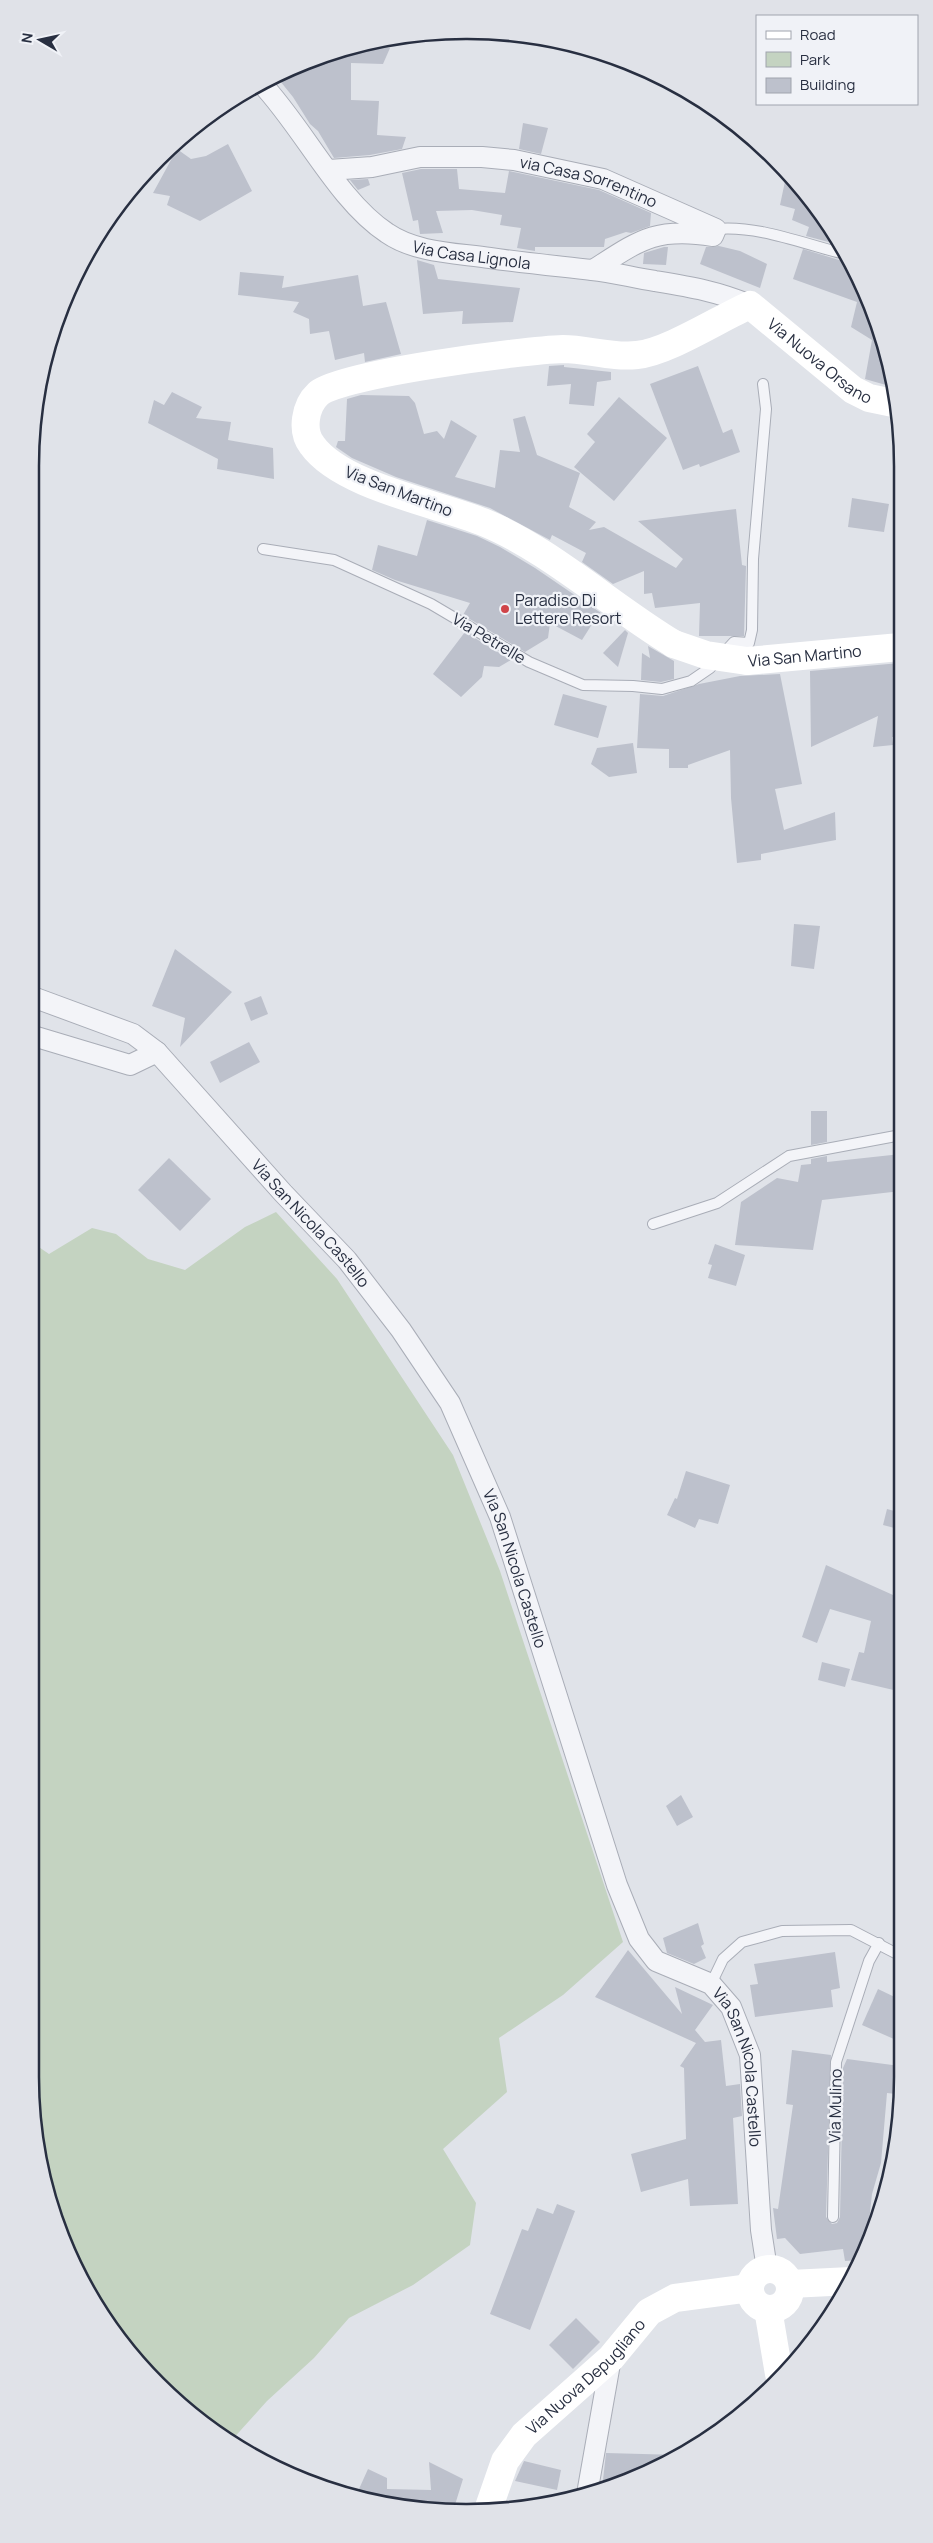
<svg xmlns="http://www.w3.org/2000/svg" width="933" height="2543" viewBox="0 0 933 2543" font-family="Manrope,sans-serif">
<rect width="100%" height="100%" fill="#e0e3e9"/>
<!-- green -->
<polygon fill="#c4d3c1" points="276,1212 337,1279 453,1455 500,1571 623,1942 563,1995 499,2038 507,2092 443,2149 476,2203 470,2245 413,2285 349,2318 314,2358 267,2401 231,2441 138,2364 88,2294 53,2217 30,2076 30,1241 49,1254 92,1228 116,1234 148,1259 185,1270 245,1227"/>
<!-- building -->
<g fill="#bdc1cc">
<polygon points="377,41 376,47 390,48 383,64 351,63 351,100 379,101 377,135 406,137 402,149 370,155 334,158 318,131 310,124 293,97 276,76 326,53"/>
<polygon points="523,123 548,128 541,154 519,149"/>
<polygon points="228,144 252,191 200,221 167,205 170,196 153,193 177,149 191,159 206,156"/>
<polygon points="421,169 457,169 459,189 505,193 509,171 599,190 651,213 650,226 631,233 626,232 605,239 604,247 535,247 535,251 517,248 521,228 500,225 502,215 472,210 436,211 443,233 420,234 418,220 413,221 402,173"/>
<polygon points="787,172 795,179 836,244 806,236 809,227 792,220 795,209 780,205"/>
<polygon points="368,179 370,185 358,190 350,180"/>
<polygon points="719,246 740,251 767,264 760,288 700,264 706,247"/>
<polygon points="664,247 668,247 666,265 643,264 644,253"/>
<polygon points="803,249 839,260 844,259 870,299 893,387 865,379 872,340 851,327 857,302 793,279"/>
<polygon points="417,260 434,265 438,279 520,288 513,322 462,324 463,311 423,314"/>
<polygon points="240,272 284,276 282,288 358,275 363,306 386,302 401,354 365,362 364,353 335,360 329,331 310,334 309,319 293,312 299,302 238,295"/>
<polygon points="564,365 564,367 611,372 611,380 597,382 594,406 569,404 571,384 547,386 549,366"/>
<polygon points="698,366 723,433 732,429 740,452 700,467 699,464 683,470 650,384"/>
<polygon points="172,392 202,407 196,418 231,422 228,440 273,448 274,479 217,469 218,459 148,423 154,400 164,405"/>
<polygon points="361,395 409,396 415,403 424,434 437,431 444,439 451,420 477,436 455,477 495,488 500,450 520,452 513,419 525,416 537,455 580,473 569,507 596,522 589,530 604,527 676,568 683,559 638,521 736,509 742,565 746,566 744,636 699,636 700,603 655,608 652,593 644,594 644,571 613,584 582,562 586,553 552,535 550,540 490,508 396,477 352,458 336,447 338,441 345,441 347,399"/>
<polygon points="619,397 667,438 614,501 574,467 595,442 587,434"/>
<polygon points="852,498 889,504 884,532 848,527"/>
<polygon points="427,520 477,536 500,547 535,568 601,613 581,616 594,621 582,640 550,623 548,638 525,652 463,615 470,603 395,580 372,570 378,545 417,556"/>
<polygon points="625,630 628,633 618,667 603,653"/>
<polygon points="465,632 511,660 499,667 484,666 482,677 461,697 433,674"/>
<polygon points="648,646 674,661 674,679 661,682 641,680 642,653 650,658"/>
<polygon points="900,663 900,737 892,737 893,745 873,747 878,716 811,747 810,671"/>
<polygon points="780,674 802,784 775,789 784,830 835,812 836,840 761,854 761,860 737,863 731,798 730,750 688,765 688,768 669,768 669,749 637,748 640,694 663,696 699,684 740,676"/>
<polygon points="563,694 607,706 598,738 554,725"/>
<polygon points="633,743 637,773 609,777 591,764 597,748"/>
<polygon points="794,924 820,926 814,969 791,966"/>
<polygon points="175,949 232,992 180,1047 185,1018 152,1006"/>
<polygon points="261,996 268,1014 251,1021 244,1003"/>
<polygon points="249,1042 260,1062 220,1083 210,1062"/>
<polygon points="811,1111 827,1111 827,1142 811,1145"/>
<polygon points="901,1154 901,1191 822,1200 813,1250 735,1245 741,1202 777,1178 798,1182 801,1165 811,1164 811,1159 827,1156 827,1162"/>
<polygon points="169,1158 211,1199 180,1231 138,1190"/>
<polygon points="715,1244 745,1255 736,1286 708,1278 712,1265 708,1264"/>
<polygon points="686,1471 730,1485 718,1524 699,1519 695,1528 667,1515 675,1498 677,1499"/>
<polygon points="887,1509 902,1513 902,1530 883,1525"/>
<polygon points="826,1565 902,1599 902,1692 851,1680 859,1652 864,1653 871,1621 830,1609 817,1643 802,1637"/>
<polygon points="822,1662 850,1669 845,1687 818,1680"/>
<polygon points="681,1795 693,1817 677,1826 666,1806"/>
<polygon points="698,1923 704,1944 701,1946 706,1958 694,1964 667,1953 663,1938"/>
<polygon points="628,1950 682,2014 675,1987 713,2005 695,2030 705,2042 721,2040 726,2086 740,2084 742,2116 733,2118 738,2204 690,2206 688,2179 641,2192 631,2154 686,2139 684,2068 680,2066 696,2043 595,1997"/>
<polygon points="835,1952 840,1988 831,1990 833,2007 755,2017 750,1985 758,1984 754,1964"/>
<polygon points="878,1989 903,2001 903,2043 862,2025"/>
<polygon points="792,2050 831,2055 826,2217 832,2224 837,2223 840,2217 843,2068 847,2059 900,2066 896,2094 887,2093 881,2163 872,2194 868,2231 872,2233 862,2260 845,2261 843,2249 800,2254 785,2238 777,2239 773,2208 778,2209 793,2105 786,2104"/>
<polygon points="557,2204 575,2211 530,2330 490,2314 522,2229 528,2231 537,2208 553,2214"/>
<polygon points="576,2318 600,2342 573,2369 549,2345"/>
<polygon points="606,2453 679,2455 634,2480 602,2489"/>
<polygon points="524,2461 561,2470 557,2490 515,2481"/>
<polygon points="429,2462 463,2479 454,2508 409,2509 352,2496 353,2489 359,2489 368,2469 387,2478 387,2489 431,2490"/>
</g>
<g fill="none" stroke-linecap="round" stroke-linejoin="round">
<defs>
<g id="lane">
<path d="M716,229c41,-4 85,14 125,24"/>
<polyline points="263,549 334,560 431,604 529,662 583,685 633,686 662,689 691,681 710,668 734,642 749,643 752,630 753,559 766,409 763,384"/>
<polyline points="653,1224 717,1203 789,1156 901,1135"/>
<polyline points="711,1984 723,1959 742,1942 782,1931 851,1930 903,1957"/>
<polyline points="833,2217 836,2062 869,1961 879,1943"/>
</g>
<g id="street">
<path id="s1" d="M261,83c42,44 77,118 126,150 29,20 69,20 103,25 34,5 67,8 102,12 21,2 42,8 63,11 36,6 61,10 95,24"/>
<path id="s2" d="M329,170l43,-3 48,-10h62l32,3 89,19 113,50 -3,7c-58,-9 -73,4 -120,34"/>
<path id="s3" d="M30,996l103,38 24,18 126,141 64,67 54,70 49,73 50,114 117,368 22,54 17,22 55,23 20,23 19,48 11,175 6,39"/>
<polyline points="30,1035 130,1065 157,1052"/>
<polyline points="587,2494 611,2358"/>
</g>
</defs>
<!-- lane casing -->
<use href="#lane" stroke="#a9adb7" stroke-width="12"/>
<!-- street casing -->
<use href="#street" stroke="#a9adb7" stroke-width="22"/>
<!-- lane -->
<use href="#lane" stroke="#f3f4f8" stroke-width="10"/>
<!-- street -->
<use href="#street" stroke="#f3f4f8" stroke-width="20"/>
<!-- secondary -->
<g stroke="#fff" stroke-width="28">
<path id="s4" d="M674,644c-62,-37 -126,-96 -191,-122 -47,-19 -142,-36 -171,-77 -11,-14 -7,-39 6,-51 21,-20 208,-44 245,-45 24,0 49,9 74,6 31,-3 83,-37 113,-50l103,85 16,8 29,6"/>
<path id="s5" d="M747,661l153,-14"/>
<circle cx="770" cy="2289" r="20"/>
<polyline points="790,2284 851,2281"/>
<polyline points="768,2309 779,2374"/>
<path id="s6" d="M489,2507l16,-46 19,-26 87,-77 38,-46 26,-14 75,-10"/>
</g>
<!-- secondary-bridge -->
<polyline stroke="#fff" stroke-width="28" points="674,644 706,655 747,661"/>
</g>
<!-- markers -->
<circle fill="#d04449" stroke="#f0f2f7" stroke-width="2" cx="505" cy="609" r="5"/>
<g text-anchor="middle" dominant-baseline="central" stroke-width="4.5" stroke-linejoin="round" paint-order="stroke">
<!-- street labels -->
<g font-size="16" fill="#282f41" stroke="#f0f2f7">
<text stroke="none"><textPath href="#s2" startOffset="264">via Casa Sorrentino</textPath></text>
<text stroke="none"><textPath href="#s1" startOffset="285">Via Casa Lignola</textPath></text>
<text stroke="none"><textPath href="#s4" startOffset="1011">Via Nuova Orsano</textPath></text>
<text transform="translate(399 491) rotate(21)">Via San Martino</text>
<text transform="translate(489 638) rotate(31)">Via Petrelle</text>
<text stroke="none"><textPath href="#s5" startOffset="58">Via San Martino</textPath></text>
<text stroke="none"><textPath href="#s3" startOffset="370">Via San Nicola Castello</textPath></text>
<text stroke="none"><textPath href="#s3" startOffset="776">Via San Nicola Castello</textPath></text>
<text stroke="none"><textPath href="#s3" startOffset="1345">Via San Nicola Castello</textPath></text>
<text transform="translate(835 2106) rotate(-89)">Via Mulino</text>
<text stroke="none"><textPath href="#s6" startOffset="166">Via Nuova Depugliano</textPath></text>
</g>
<!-- poi labels -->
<g font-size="16" fill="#282f41" stroke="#f0f2f7" text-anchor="start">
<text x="515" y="600">Paradiso Di<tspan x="515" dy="18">Lettere Resort</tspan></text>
</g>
</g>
<!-- crop -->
<path d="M0 0H933V2543H0ZM466 39H467A427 427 0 0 1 894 466V2077A427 427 0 0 1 467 2504H466A427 427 0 0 1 39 2077V466A427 427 0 0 1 466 39Z" fill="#e0e2e8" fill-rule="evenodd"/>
<path fill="none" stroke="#282f41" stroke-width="2.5" d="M466 39H467A427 427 0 0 1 894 466V2077A427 427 0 0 1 467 2504H466A427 427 0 0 1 39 2077V466A427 427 0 0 1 466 39Z"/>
<!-- legend -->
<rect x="756" y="15" width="162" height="90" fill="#f0f2f7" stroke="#a0a4ae"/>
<rect x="766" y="31" width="25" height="8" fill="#ffffff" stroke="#a0a4ae"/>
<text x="800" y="40" font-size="15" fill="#282f41">Road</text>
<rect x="766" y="52" width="25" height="15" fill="#c4d3c1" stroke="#a0a4ae"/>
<text x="800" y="65" font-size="15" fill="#282f41">Park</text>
<rect x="766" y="78" width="25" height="15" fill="#bdc1cc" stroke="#a0a4ae"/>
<text x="800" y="90" font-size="15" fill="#282f41">Building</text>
<!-- north arrow -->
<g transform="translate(40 40) rotate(279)" stroke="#f0f2f7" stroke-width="4" paint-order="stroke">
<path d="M0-4L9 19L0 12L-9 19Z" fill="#282f41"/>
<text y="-8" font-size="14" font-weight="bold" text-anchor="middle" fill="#282f41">N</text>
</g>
</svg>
